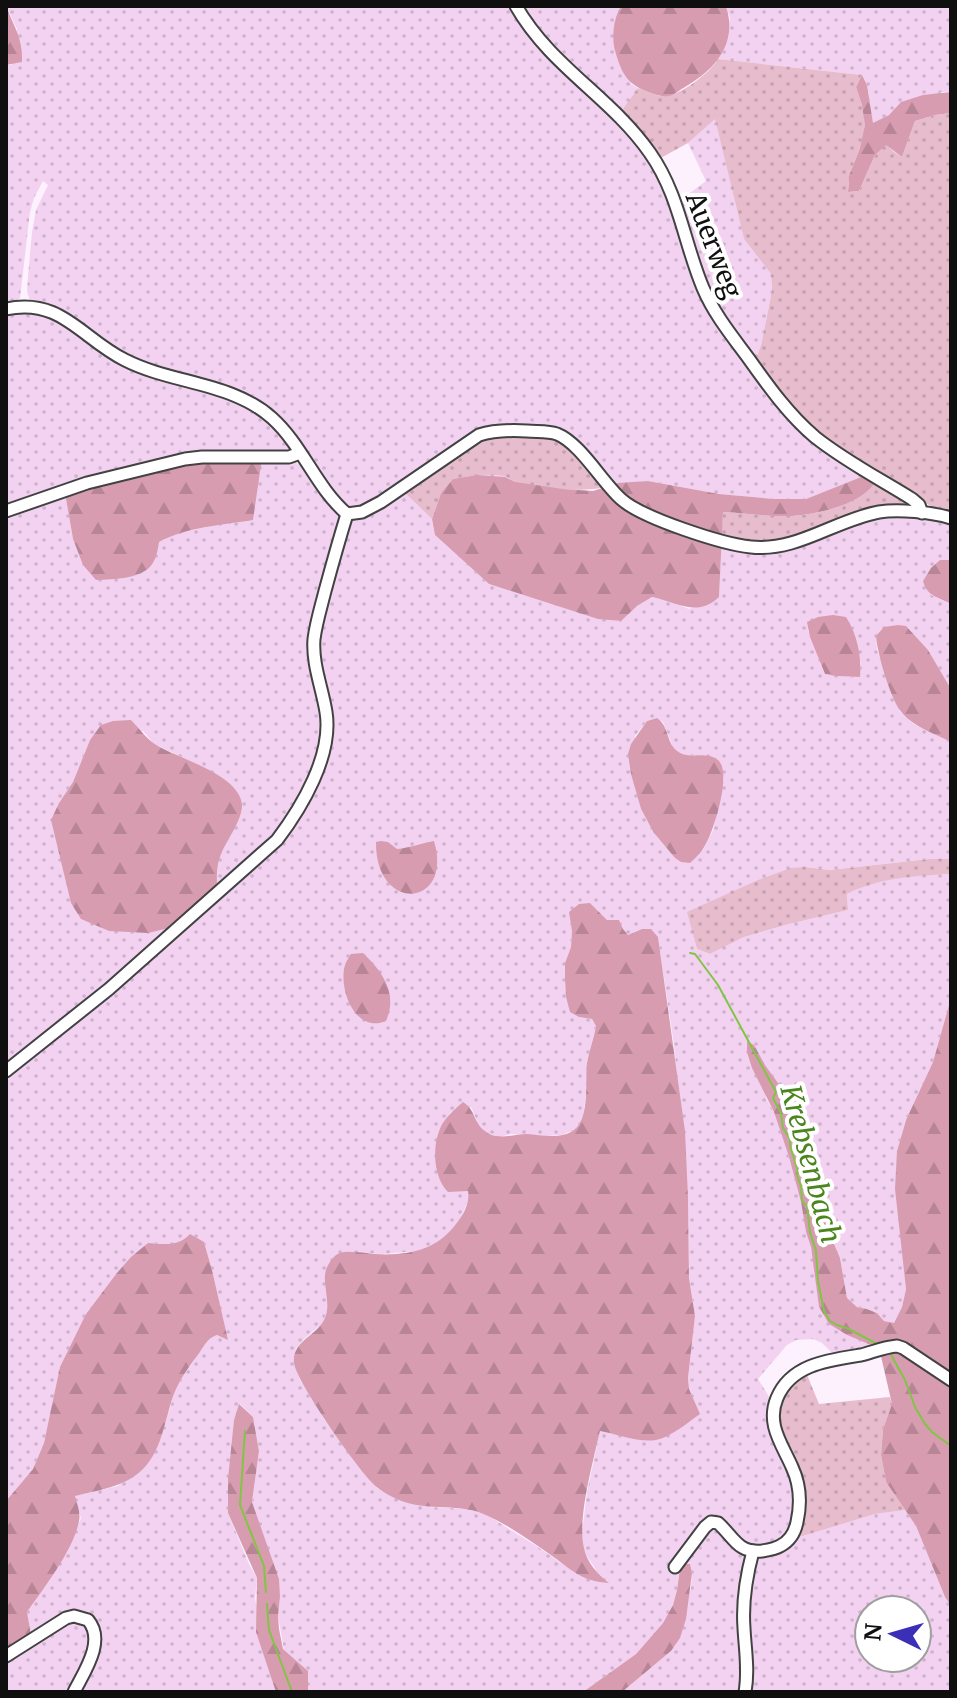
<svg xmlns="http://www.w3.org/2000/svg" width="957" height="1698" viewBox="0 0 957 1698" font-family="Merriweather,serif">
<defs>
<pattern id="farmland-dots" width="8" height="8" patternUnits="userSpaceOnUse" patternTransform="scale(2)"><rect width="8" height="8" fill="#f3d2f1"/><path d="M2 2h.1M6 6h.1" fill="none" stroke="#cfb3cd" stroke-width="1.8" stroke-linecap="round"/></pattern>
<pattern id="green-dots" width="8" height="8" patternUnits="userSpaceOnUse" patternTransform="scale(2)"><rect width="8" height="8" fill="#e7bccd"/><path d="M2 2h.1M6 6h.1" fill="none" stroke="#c5a0af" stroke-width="1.8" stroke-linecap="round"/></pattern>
<pattern id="forest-firs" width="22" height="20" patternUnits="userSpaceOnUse" patternTransform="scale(2)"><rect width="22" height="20" fill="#d79caf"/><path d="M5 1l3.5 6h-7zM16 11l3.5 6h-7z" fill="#b78595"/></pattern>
</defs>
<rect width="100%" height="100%" fill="#fdf1fe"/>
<!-- farmland -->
<g fill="url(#farmland-dots)" fill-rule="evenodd">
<polygon points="6,6 512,6 642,147 671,199 697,281 758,378 866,475 806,499 774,499 719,494 648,481 613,485 392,490 357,509 343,505 263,406 126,358 50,308 30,300 27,292 28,276 32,232 36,210 48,185 43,181 34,198 30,212 20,298 13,304 6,305 6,65 11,65 17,29"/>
<polygon points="519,6 621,6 619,10 631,84 638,88 620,113 565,64"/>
<polygon points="726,6 951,6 951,92 943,92 901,102 889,115 873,124 867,85 862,75 718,59 723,51 730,18"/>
<polygon points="715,118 744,239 771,274 772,289 768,311 761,345 755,362 710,297 678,202 706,181 688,143"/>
<polygon points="26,310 41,312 182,383 248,405 265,417 290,445 292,452 229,453 6,508 6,314"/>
<polygon points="262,458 293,461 300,465 335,511 340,519 339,529 316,614 323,709 319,754 297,804 274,840 217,888 216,870 220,855 236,824 237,792 226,781 203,767 154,744 143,731 90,740 73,782 59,803 173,927 105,987 6,1068 6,513 65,493 73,539 159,542 172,535 206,527"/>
<path d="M404,492l28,27 3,16 54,49 109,34 22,3 17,-15 15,-9 16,3 21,9 30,-13 2,-52 164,-30 41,2 25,5v42l-3,-3 -17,35 20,9v85l-23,-39 -52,-14 1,14 23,62 15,13 36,17v117h-22l-99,11 -25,-3 -112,66 4,16 13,5 34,-17 45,-13 59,-14 -1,-16 21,-10 36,-8 47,-2v124l-18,64 -27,58 -9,31 9,138 -4,18 -8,16 -10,-2 -7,-8 -9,-4 -11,-2 -10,-9 -7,-40 -11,-26 -14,-54 -11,-29 -6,-24 -17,-38 -16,-22 1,33 8,14 15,45 12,45 5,30 5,15 3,19 5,41 10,17 18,11 31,13 -43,8 -13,-13 -9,-4 -17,1 -9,5 -29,34 15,24 22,78 -1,44 -11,17 -33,6 -38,-23 36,31 -5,136h-121l49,-41 20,-63 1,-15 -2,-8 -4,-1 -6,6 -3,20 -4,15 -10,18 -27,31 -53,38h-275v-21l-24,-21 -6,-34 2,-19 -28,-95 7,-51 -6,-34 -13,-13 -6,16 -6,93 21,51 8,14 -2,21 21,93h-199l17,-38 -9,-40 -54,21 -4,-23 20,-28 25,-44 9,-22 -7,-22 44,-10 45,-55 13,-44 34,-50 7,-2 10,4 -15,-69 -8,-28 -21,-1 -11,4 -24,-2 -32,31 -30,40 -34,97 -8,32 -11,26 -27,32v-426l262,-222 58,-100 -9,-111 29,-113 4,-7 8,-5zM851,625l10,38 -2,14 -24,-1 -10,-2 -17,-44zM657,718l6,4 10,25 5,5 7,3 23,1 16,22 -11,52 -10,20 -28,8 -21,-25 -13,-24 -7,-26 1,-47 12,-15zM590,903l17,17h12l4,9 5,6 14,-6 16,9 16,107 14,152 1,81 6,38 -7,62 1,11 10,25 -61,25 -38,-8 -13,61 -5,41 2,19 17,25 6,5 -28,-7 -44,-30 -48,-30 -19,-6 -38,-2 -53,-19 -19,-22 -34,-47 -24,-39 -6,-16 2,-15 8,-10 19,-16 4,-12 1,-12 -3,-26 18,-21 39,2 36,-3 16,-7 16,-11 10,-14 6,-13 3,-9 -1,-6 -32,-46 3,-15 12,-18 20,-5 7,16 7,9 15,5 11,-3 34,2 16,-1 13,-5 9,-10 4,-35v-23l9,-36 -4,-7 -13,-2 -13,-20 -1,-34 6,-16 1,-16z"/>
<path d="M905,1510l11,16 29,71 6,9v86h-204l-2,-80 11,-56 37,-17 82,-25zM869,1610h48v48h-48z"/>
<polygon points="72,1619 88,1624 93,1640 71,1692 6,1692 6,1659"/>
</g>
<!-- green -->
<g fill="url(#green-dots)">
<path d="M718,59l144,16 -6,12c4,12 9,24 9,37 0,24 -18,44 -17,68l11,-1 16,-36 11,-11 7,7 9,6 13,-36 20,-6 16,-2v402l-17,-7 -35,-21 -87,-56 -57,-69 6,-17 7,-34 4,-22 -1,-15 -27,-35 -29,-120 -27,24 -31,17 -37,-47 18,-25c9,3 17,8 26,8 16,0 46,-23 54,-37z"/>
<path d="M497,433c17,1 44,-1 58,5 21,8 36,33 49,49 -19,6 -69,1 -89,-5 -7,-3 -4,-4 -11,-6 -17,-3 -35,0 -51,3l-12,14 -9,26 -28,-27 79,-55z"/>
<path d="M876,481l34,23 -1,3 -140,38 -48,-7 2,-26c22,1 46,5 69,4 26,-2 70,-11 84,-35z"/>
<path d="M929,859h22v15c-37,2 -70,3 -104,20l1,16 -59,14 -45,13 -34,17 -13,-5 -10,-37 71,-32 33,-12 14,-1 25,3z"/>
<polygon points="805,1370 819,1404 890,1397 892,1404 883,1429 881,1455 886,1482 905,1510 875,1514 793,1539 801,1508 778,1437 779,1399"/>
</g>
<!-- forest -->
<g fill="url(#forest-firs)">
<path d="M6,6c8,21 17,32 16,56l-16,3z"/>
<path d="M621,6h105c12,37 -10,63 -41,81 -4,2 -11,8 -16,9 -5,1 -13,-1 -18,-3 -22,-8 -28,-16 -35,-39 -5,-15 -3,-35 5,-48z"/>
<polygon points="862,75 867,85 873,123 889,115 901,102 923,95 951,92 951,113 935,115 915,121 902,157 886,145 875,155 859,191 848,192 849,176 860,148 865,125 862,105 856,87"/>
<path d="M262,458l-9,62c-31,5 -66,7 -94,22 -1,6 -2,13 -5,19 -9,19 -41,18 -58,19l-13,-15 -10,-26 -8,-46 124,-33z"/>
<path d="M477,475l28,2 10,5 48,7 30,2 25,-8 30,-2 71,13 55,5h32l60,-24 10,6c-14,24 -58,33 -84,35 -23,1 -47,-3 -69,-4l-4,85c-22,21 -42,5 -67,0l-15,9 -16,15 -23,-2 -109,-35 -54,-49 -3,-16 9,-26 12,-14z"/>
<path d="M940,560h9l2,3v41c-12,-7 -24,-7 -28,-23l8,-13z"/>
<path d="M833,615l13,2c11,16 16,41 14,60l-25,-1 -10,-2 -15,-37 -3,-15 11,-5z"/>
<path d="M898,625l8,1 22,24 23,39v53c-16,-8 -37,-15 -49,-29 -11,-12 -25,-60 -26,-77l8,-9z"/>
<path d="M657,718c12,8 9,23 19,32 11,11 30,0 42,10 15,12 -5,75 -15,89 -3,5 -8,9 -13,14l-9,-1 -6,-4 -21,-25 -13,-24 -10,-35 -3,-20 3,-10 16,-23z"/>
<path d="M131,720c8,8 16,20 27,26 22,13 82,29 84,59 0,17 -17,37 -22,52 -4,11 -3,20 -3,31l-44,39 -25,6 -39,-2 -28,-12 -10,-16 -20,-83 8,-17 14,-21 17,-42 11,-15 12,-4z"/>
<path d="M381,841l7,1 9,7c13,-1 24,-6 37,-8 20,67 -59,73 -58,1z"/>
<path d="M590,903l17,17h12l4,9 5,6 14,-6h9l7,8 27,194 3,66 1,81 6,38 -7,62 1,11 11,25c-13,9 -29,23 -44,26 -17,3 -39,-6 -56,-9 -7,31 -23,88 -16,117 2,13 14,27 25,35 -6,-1 -12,-1 -18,-3 -14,-4 -25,-14 -36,-22 -22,-15 -43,-31 -67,-42 -27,-14 -61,-4 -89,-16 -7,-3 -15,-7 -21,-12 -16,-11 -83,-108 -84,-125 -2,-22 22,-27 30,-43 9,-17 -4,-38 3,-53 4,-7 8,-14 17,-15 9,-1 21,1 30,2 32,2 62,-3 82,-30 7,-9 14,-20 12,-33l-20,1c-14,-14 -16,-42 -9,-61 4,-12 15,-21 24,-29 12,7 11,21 22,29 12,10 28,3 42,3 15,1 35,6 48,-5 15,-12 10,-49 12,-66 2,-12 7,-25 9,-37l-4,-7 -13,-2 -9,-5 -4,-15 -1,-18v-16l6,-16 1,-16 -3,-19 10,-8z"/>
<path d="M363,953c20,19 35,41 23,68 -31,13 -48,-32 -41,-56 1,-4 4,-7 6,-11z"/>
<polygon points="951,998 951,1606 945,1597 916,1526 886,1482 881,1455 883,1429 892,1404 880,1352 878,1348 847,1335 829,1324 819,1307 811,1247 806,1232 801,1202 789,1157 774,1112 752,1068 747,1052 747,1041 754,1045 765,1065 781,1087 798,1125 804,1149 815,1178 829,1232 840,1258 847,1298 857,1307 867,1309 877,1313 884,1321 894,1323 902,1307 906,1289 895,1189 897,1151 906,1120 933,1062"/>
<path d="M190,1234l14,8 8,28 16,70 -11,-5c-9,3 -12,9 -17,17 -8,11 -18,24 -24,37 -11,25 -12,59 -33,80 -18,18 -44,21 -68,27 2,8 6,17 4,25 -5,28 -35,67 -52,91l4,23 -25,16v-150l27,-32 11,-26 16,-76 26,-53 30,-40 15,-17 17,-14c16,1 30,4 42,-9z"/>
<polygon points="239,1404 253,1417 259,1451 252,1502 279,1579 280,1597 278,1616 279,1629 283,1649 308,1671 308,1692 276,1692 256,1632 257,1578 228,1513 228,1479 234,1420"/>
<polygon points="685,1564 690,1564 692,1573 686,1619 680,1638 671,1651 622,1692 583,1692 636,1654 663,1623 673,1605 677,1590 680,1569"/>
</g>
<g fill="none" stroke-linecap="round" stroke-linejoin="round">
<!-- stream -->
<g stroke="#80c544" stroke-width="2">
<polyline points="690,953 695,954 718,985 776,1092 773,1098 781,1113 783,1128 790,1139 790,1146 798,1171 797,1175 801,1186 802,1201 807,1206 810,1232 816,1251 818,1281 824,1311 830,1321 837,1325 849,1329 877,1344"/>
<polyline points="889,1351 905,1380 915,1407 925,1424 932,1432 951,1446"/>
<polyline points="245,1431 240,1505 264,1566 266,1592"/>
<polyline points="267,1604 269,1630 292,1692"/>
</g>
<defs>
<g id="minor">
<path d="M516,6c35,61 95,91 134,147 29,41 34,90 53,135 11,26 29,48 46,71 20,28 40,56 66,78 30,24 65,42 97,62l7,6 3,8"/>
<path d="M6,309c55,-12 76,30 119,51 47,24 107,22 147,58 31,28 43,68 75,96l15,-2 19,-10 98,-67c16,-5 32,-5 48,-4 10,1 21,0 30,3 23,9 45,48 64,65 21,19 101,45 130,48 46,5 84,-27 128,-35 20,-3 52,0 72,6"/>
<polyline points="6,511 87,483 185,459 202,457 289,457 300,453"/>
<path d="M6,1071l103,-82 168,-149c25,-33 56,-85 49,-128 -4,-25 -14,-48 -12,-73 2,-16 7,-32 11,-48 7,-26 14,-51 22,-77"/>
<path d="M675,1567l30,-40 6,-5 7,1c16,14 19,30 44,28 6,-1 13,-2 18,-5 10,-5 15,-14 17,-24 4,-18 3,-38 -5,-55 -10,-23 -26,-43 -15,-69 14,-34 52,-38 84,-43 12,-3 23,-8 36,-9l6,2 48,32"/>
<path d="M6,1656l60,-38 8,-2 14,4c18,21 -4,52 -14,72"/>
<path d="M745,1692c4,-22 0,-43 -1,-64 -2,-27 2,-51 9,-77"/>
</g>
</defs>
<!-- minor casing -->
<use href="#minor" stroke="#424242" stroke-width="15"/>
<!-- minor -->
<use href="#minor" stroke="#fff" stroke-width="11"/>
</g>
<g text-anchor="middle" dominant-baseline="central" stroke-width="8" stroke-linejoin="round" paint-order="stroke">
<!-- street labels -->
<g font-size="26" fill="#0f0f0f" stroke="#fff">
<text transform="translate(714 245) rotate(69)">Auerweg</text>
</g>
<!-- water labels -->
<g font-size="28" font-style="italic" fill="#4a851d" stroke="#fff">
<text transform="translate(811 1164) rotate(75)">Krebsenbach</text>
</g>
</g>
<!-- border -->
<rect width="957" height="1698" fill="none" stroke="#0f0f0f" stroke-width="16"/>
<!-- north arrow -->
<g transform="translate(893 1634) rotate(275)"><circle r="38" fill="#ffffff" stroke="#9f9f9f" stroke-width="2"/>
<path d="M0-6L14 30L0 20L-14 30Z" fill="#3a2fb6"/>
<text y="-12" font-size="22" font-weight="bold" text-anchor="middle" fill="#0f0f0f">N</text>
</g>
</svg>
